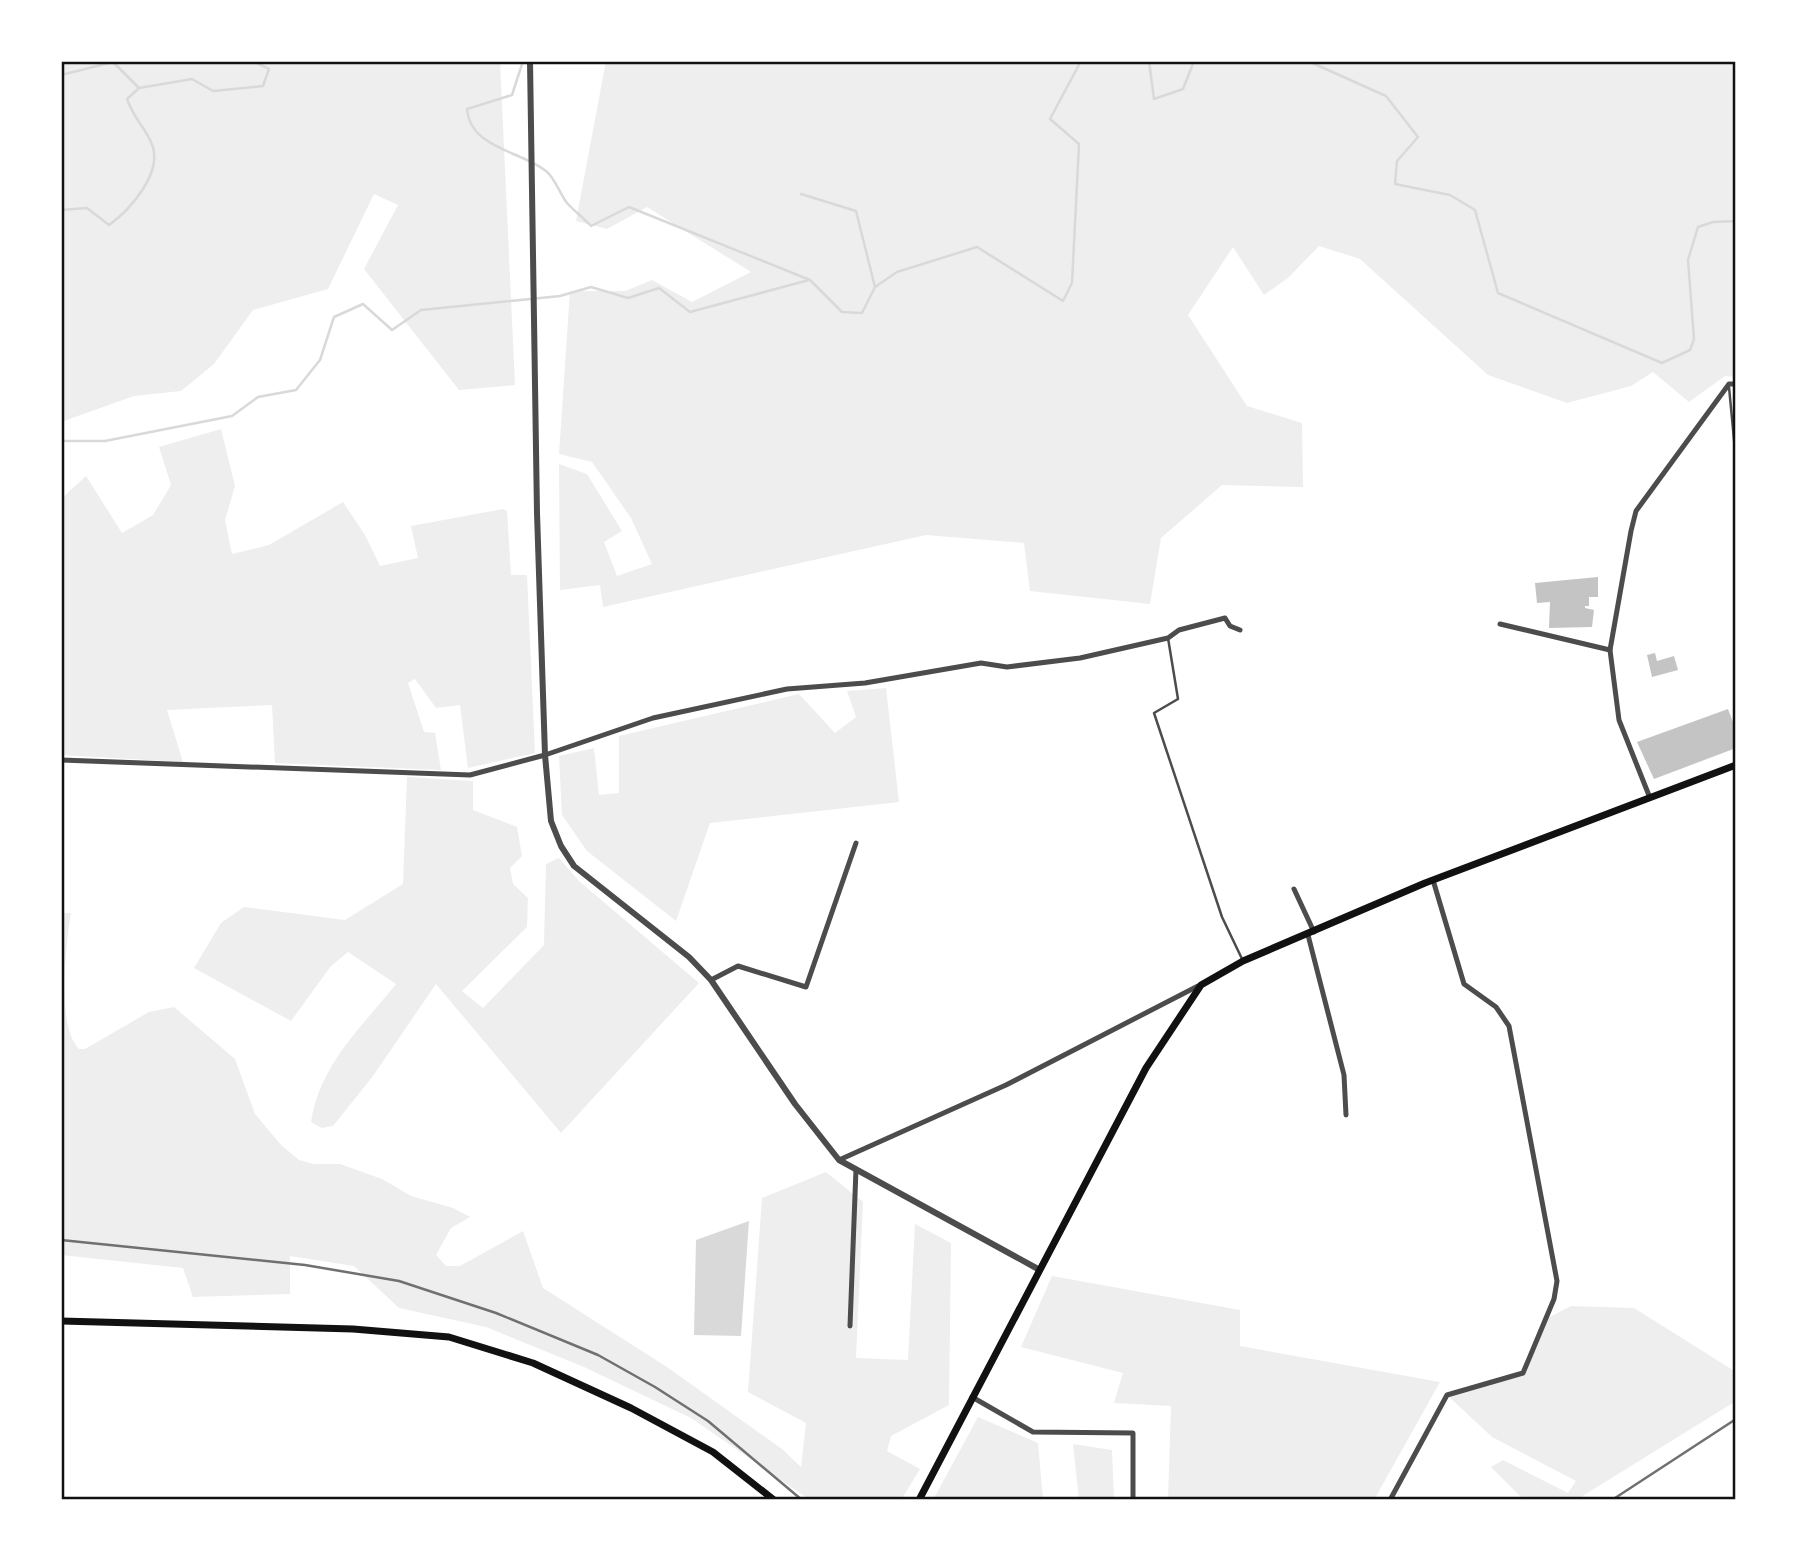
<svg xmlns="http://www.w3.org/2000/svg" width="1797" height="1561" viewBox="0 0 1797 1561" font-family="Manrope,sans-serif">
<rect width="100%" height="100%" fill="#fff"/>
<!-- green -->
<g fill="#eee">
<polygon points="61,61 500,61 515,385 459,390 364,269 398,205 374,194 328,289 253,310 214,364 181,391 134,396 61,422"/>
<polygon points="606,61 1736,61 1736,377 1725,376 1689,402 1653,372 1631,386 1567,403 1488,375 1360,259 1319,246 1288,278 1264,295 1233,247 1188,315 1247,406 1302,423 1303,487 1222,485 1161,538 1150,604 1030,591 1024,543 926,535 603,607 600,585 560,590 559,464 587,474 622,531 604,542 617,576 652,564 631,518 592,462 559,454 570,291 625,291 652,280 692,302 751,272 647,207 607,229 576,221"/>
<polygon points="221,429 235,486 225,520 232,554 269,545 343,502 365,535 380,566 418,558 411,526 503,509 507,511 511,575 527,575 535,753 468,768 460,705 436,708 415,679 408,683 424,732 435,733 441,770 275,763 272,705 167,710 183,762 61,755 61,499 86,476 122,533 153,515 171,485 159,447"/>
<polygon points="886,688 899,802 710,823 676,921 587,851 562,815 559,756 594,748 599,795 619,793 619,736 799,694 835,733 856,717 847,691"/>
<path d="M407,777l66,4v29l44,17 5,29 -12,12 3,16 15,14 -1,29 -65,64 21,17 61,-63 2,-81 13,-6 20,23 120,102 -138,150 -125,-149 -63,92 -40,50 -11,2 -11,-6c9,-58 50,-94 85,-138l-48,-32 -17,14 -40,55 -97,-53 27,-45 23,-16 101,13 58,-36z"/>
<path d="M61,913h10c-5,32 -15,113 8,136h6l64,-37 25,-5 61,52 20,55 26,31 18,15 15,4h26l42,15 29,17 42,12 17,9 -19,11 -15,27 10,11h14l63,-35 20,57 124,79 115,82 19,18 5,-44 -58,-31 14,-194 64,-26 37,30 -7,156 52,2 7,-136 36,19 -2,162 -58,31 -4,15 33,18 -19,31h-91l-119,-82 -107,-51 -98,-40 -87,-19 -45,-42 -64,-10v38l-97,3 -10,-29 -122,-13z"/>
<polygon points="1052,1276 1240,1310 1240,1346 1440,1382 1374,1500 1168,1500 1171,1406 1114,1403 1123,1373 1021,1347"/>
<polygon points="1571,1306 1634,1308 1736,1372 1736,1401 1576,1500 1524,1500 1491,1467 1503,1460 1568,1493 1576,1481 1492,1437 1447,1395 1523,1373 1544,1320"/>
<polygon points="978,1417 1038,1443 1043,1499 1048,1500 933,1500"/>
<polygon points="1073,1444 1112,1450 1114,1500 1079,1500"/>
</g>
<!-- water -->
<polygon fill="#d9d9d9" points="749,1221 741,1336 694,1335 696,1240"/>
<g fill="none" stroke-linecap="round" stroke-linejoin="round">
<!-- stream -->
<g stroke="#d9d9d9" stroke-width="2.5">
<path d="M523,61l-11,34 -45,14c3,39 54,42 79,62 9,7 14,23 21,32 7,8 17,15 24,23l38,-19 181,73 32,32 20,1 13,-26 22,-15 80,-25 86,54 9,-18 7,-139 -29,-25 31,-58"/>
<polyline points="1149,61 1154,99 1183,89 1194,61"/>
<polyline points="1308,61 1386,96 1418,137 1397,161 1395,184 1450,195 1475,210 1498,293 1662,363 1690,350 1694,339 1688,260 1698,227 1713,222 1736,221"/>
<polyline points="61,75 113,62 139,88 192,79 213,91 263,86 269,69 253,61"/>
<polyline points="801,194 856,211 875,287"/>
<path d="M61,210l26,-2 22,17c21,-15 56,-54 42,-83 -7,-16 -17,-23 -24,-43l12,-11"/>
<polyline points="61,441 105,441 232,416 258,397 296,390 320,360 334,317 363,304 392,330 421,310 560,296 591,287 628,298 659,288 690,312 809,280"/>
</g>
</g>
<!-- building -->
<g fill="#c4c4c4">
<polygon points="1598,577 1598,597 1589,597 1589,606 1585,606 1585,608 1594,610 1592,627 1549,628 1550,602 1537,603 1535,583"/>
<polygon points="1655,653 1657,661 1674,656 1678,670 1652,677 1647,655"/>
<polygon points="1728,709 1736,730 1736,748 1654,779 1637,742"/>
</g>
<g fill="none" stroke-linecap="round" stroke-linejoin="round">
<!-- service -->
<g stroke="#4c4c4c" stroke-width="2.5">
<polyline points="1729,387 1736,461"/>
<polyline points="1168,638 1178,699 1154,713 1222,917 1243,961"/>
</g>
<!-- minor -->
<g stroke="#4c4c4c" stroke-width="5">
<polyline points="1500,624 1610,650"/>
<polyline points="61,760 470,775 545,755 653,718 787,689 865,683 981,663 1007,667 1080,658 1168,638 1179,630 1225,618 1230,626 1240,630"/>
<polyline points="1650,798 1619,720 1610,650 1631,531 1636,511 1729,384 1736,384"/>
<polyline points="1294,889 1314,932"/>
<polyline points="1308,935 1344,1075 1346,1115"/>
<polyline points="711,980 738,966 806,987 856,843"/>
<polyline points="839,1160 1006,1085 1198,986"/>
<polyline points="850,1326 856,1169"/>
<polyline points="972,1397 1033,1432 1133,1433 1133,1500"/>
<polyline points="1390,1500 1447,1395 1523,1373 1554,1299 1557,1281 1509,1026 1496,1007 1464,984 1433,880"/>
</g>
<!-- tertiary -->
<polyline stroke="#4c4c4c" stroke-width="6" points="530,61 537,513 545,755 551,821 561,846 574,866 689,957 711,980 795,1104 839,1160 1038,1269"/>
<!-- secondary -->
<g stroke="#111" stroke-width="7">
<polyline points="61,1321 353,1329 449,1337 533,1363 631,1408 713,1452 774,1500"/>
<polyline points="919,1500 1146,1068 1201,985 1243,961 1425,883 1736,765"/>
</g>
<!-- rail -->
<g stroke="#707070" stroke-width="2.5">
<polyline points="61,1240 305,1265 399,1281 496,1313 598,1355 655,1387 708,1421 802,1500"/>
<polyline points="1612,1500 1736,1419"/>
</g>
</g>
<!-- border -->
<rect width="1797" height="1561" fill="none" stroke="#ffffff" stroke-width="126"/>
<rect x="63" y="63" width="1671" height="1435" fill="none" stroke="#111" stroke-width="2.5"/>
</svg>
